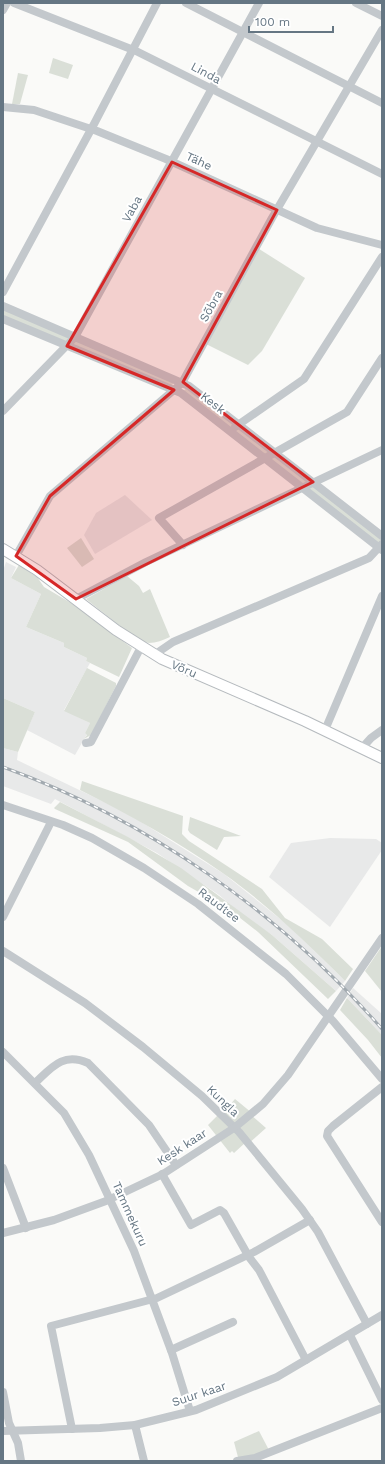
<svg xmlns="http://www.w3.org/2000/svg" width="385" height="1464" viewBox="0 0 385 1464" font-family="'Work Sans',sans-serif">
<rect width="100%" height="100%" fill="#fafaf8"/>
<!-- built -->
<g fill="#e8e9e9">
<polygon points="125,495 152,520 95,554 84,535 96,513"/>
<polygon points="6,562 16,567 11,578 41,594 26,627 64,643 64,647 87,658 86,661 90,663 64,710 90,723 85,733 87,734 75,755 27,730 35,712 3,698 3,571"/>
<polygon points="3,748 18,752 17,760 127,813 224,874 289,926 345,981 336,991 272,935 250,921 219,895 157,853 55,799 51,804 3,786"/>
<polygon points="330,838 376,839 382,843 382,850 330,927 269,877 291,843"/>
<polygon points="353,988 382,1014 382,1035 347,998"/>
</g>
<!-- green -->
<g fill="#dadfd7">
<polygon points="53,58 73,65 68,79 49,73"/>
<polygon points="18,73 28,75 20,104 12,104"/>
<polygon points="256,247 305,278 262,351 248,365 204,343"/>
<polygon points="3,306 174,383 171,386 3,319"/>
<polygon points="189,386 382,536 382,541 376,544 181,393"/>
<polygon points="81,538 94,559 82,567 67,548"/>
<polygon points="19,565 37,577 44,587 71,603 132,648 119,677 86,661 87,658 64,647 64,643 26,627 41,594 11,578"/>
<path d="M127,576l12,10 4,7 7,-4 20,48c-7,3 -14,6 -21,6 -13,-2 -51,-35 -63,-44z"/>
<polygon points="87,668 116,683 116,686 91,735 84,739 87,735 85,733 90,723 64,711"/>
<polygon points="3,698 35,712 18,752 3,748"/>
<path d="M82,781l101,35 -1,18 7,7 73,48 23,29 37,21 31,30 -8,12c-38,-38 -77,-76 -121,-107 -45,-32 -94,-59 -144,-84z"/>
<polygon points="60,802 128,837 181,868 272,935 336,991 328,999 258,932 230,910 188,886 128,842 55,809 54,808"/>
<polygon points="190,817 241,836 224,837 217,850 190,833 188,830"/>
<polygon points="382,946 382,992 365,971"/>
<polygon points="347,998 382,1035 382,1058 368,1040 340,1010"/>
<polygon points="235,1099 252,1113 251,1115 266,1128 248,1144 246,1142 234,1153 232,1151 230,1153 208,1125 219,1114 221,1115"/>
<polygon points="259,1431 270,1452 239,1461 234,1442"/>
</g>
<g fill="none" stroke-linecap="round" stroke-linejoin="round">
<defs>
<polyline id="major" points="3,549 37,570 116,630 162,659 305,721 382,758"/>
</defs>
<!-- major casing -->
<use href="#major" stroke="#b5babe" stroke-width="12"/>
<!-- minor -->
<g stroke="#c3c8cc" stroke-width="8">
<polyline points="14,3 136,51 382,174"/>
<polyline points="186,3 382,103"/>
<polyline points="356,3 382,16"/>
<polyline points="3,10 7,3"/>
<polyline points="3,107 34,110 97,131 166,159 317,228 382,245"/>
<polyline points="3,292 94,124 157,3"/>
<polyline points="3,306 189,386 382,536"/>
<polyline points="3,319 181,393 382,550"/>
<polyline points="3,411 75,337 259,3"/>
<polyline points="235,427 304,379 382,257"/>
<polyline points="183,545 159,518 347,412 382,358"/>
<polyline points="16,556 50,496 182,383 272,218 382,30"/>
<polyline points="76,599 146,562 382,450"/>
<polyline points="154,655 173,642 369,558 382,544"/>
<polyline points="325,730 382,596"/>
<polyline points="86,743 91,742 141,647"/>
<polyline points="362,748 371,738 382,730"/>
<polyline points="3,805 63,825 92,838 144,868 198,904 286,974 333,1021 382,1079"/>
<polyline points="3,917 51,822"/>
<polyline points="3,951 85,1003 143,1047 202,1096 239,1132 302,1209 318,1232 367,1324"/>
<polyline points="3,1052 64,1113 89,1155 134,1251 172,1353 190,1411"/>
<path d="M35,1083c17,-16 28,-31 53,-20l61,62 27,40"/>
<polyline points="382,1087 333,1126 328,1131 327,1136 382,1222"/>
<polyline points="3,1168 26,1228"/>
<polyline points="162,1174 191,1225 220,1210 224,1213 249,1257 259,1270 306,1360"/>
<polyline points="3,1233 54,1220 106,1201 163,1174 234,1128 263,1104 288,1075 382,938"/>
<polyline points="350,1335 382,1400"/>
<polyline points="171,1350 233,1322"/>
<polyline points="3,1392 9,1423 18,1443 21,1461"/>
<polyline points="135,1425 144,1461"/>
<polyline points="72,1429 51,1326 157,1298 254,1252 310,1220"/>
<polyline points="3,1431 100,1428 135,1425 196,1410 277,1377 382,1315"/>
<polyline points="237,1461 255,1458 382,1408"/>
</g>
<!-- major -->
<use href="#major" stroke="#fff" stroke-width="10"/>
<defs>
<path id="rail" d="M3,767c143,52 279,147 379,262"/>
</defs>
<!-- rail casing -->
<use href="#rail" stroke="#a2aab0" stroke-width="3"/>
<!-- rail -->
<use href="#rail" stroke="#fff" stroke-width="1.5" stroke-dasharray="4.5" stroke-linecap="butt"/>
</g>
<!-- marked area -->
<path fill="#d62828" fill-opacity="0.2" stroke="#d62828" stroke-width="3" stroke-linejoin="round" d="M172,162l105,48 -94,172 130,100 -237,117 -60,-43 34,-60 124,-106 -107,-44z"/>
<g text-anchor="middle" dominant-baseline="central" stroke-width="4" stroke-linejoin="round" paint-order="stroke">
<!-- street labels -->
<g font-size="12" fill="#657683" stroke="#fff">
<text transform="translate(206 73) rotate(28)">Linda</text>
<text transform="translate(199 161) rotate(25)">Tähe</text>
<text transform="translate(132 209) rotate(-61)">Vaba</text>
<text transform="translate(211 306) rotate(-61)">Sõbra</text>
<text transform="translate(213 403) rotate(38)">Kesk</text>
<text transform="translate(184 669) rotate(23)">Võru</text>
<text transform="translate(219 905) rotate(37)">Raudtee</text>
<text transform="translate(223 1101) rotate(44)">Kungla</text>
<text transform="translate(182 1147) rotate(-33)">Kesk kaar</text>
<text transform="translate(130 1214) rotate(66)">Tammekuru</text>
<text transform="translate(199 1394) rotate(-18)">Suur kaar</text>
</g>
</g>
<!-- border -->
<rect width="385" height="1464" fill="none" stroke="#657683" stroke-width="8"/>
<!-- scale -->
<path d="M249 26v6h84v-6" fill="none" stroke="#657683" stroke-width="2"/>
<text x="255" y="26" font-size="12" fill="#657683" stroke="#ffffff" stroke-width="3" paint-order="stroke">100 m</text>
</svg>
